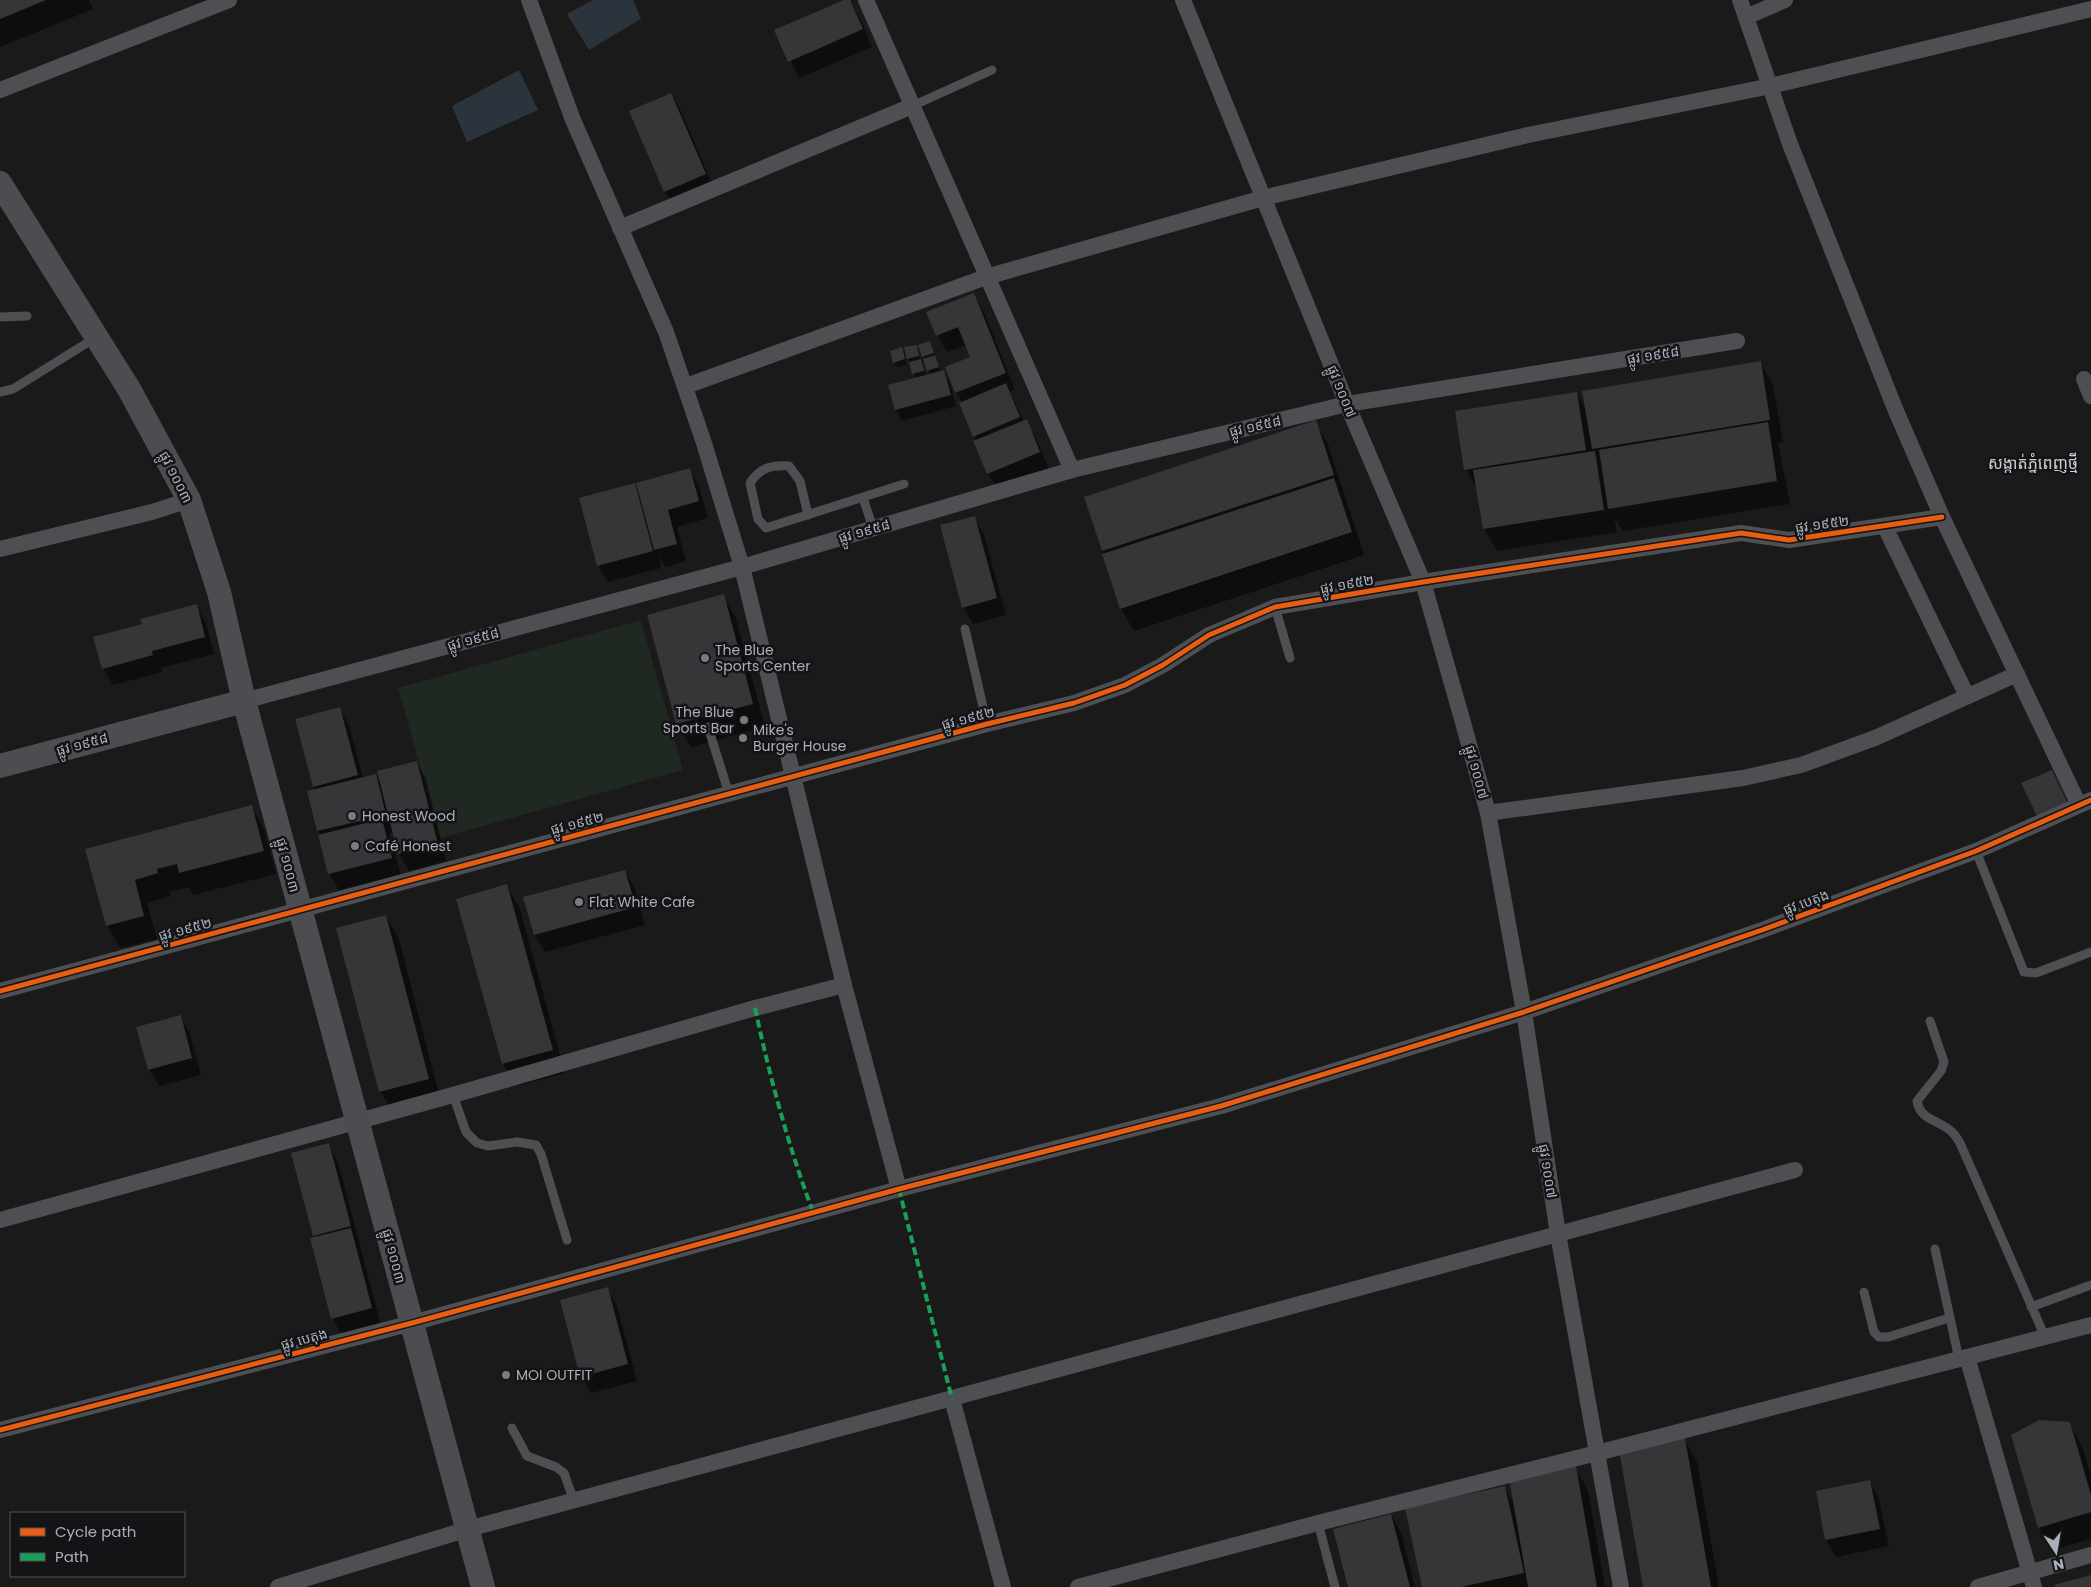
<svg xmlns="http://www.w3.org/2000/svg" width="2091" height="1587" viewBox="0 0 2091 1587" font-family="Poppins,'Noto Sans Khmer',sans-serif">
<rect width="100%" height="100%" fill="#1a1a1a"/>
<!-- green -->
<polygon fill="#1f2821" points="641,620 683,770 440,838 398,688"/>
<!-- water -->
<g fill="#2b343d">
<polygon points="593,0 633,0 641,19 589,50 567,14"/>
<polygon points="519,70 538,110 467,142 452,106"/>
</g>
<!-- shadow -->
<g fill="#0007">
<polygon points="0,0 89,0 93,9 0,47"/>
<polygon points="847,0 849,0 859,16 872,47 799,78 776,31"/>
<polygon points="671,94 681,111 715,191 674,208 665,191"/>
<polygon points="974,295 984,312 1015,390 1010,392 1024,422 1026,421 1036,438 1049,469 998,490 988,473 962,403 956,392 972,358 966,345 947,352 937,335"/>
<polygon points="930,343 941,372 943,372 950,383 956,406 902,421 896,410 890,386 916,379 908,359 916,346 926,376 930,375 920,346"/>
<polygon points="902,349 907,364 897,367 894,362"/>
<polygon points="1760,362 1773,385 1783,443 1778,443 1790,504 1623,531 1614,517 1617,532 1497,551 1484,529 1478,491 1466,469 1576,393 1586,409"/>
<polygon points="1315,422 1328,444 1364,555 1134,631 1121,609 1085,498"/>
<polygon points="689,469 699,486 708,518 677,527 686,561 665,567 659,556 661,568 608,582 598,565 634,485 639,492"/>
<polygon points="975,518 984,535 1006,615 973,624 963,607"/>
<polygon points="723,596 736,618 765,727 691,747 677,724 648,616"/>
<polygon points="196,606 206,623 214,654 161,668 162,672 113,685 103,668 143,625"/>
<polygon points="339,708 349,725 363,778 376,775 381,784 417,762 426,779 446,861 409,871 399,854 393,832 389,833 401,875 339,890 329,873 309,791 316,790 314,787"/>
<polygon points="251,806 264,829 276,874 193,895 189,887 169,892 171,896 147,903 157,939 120,948 107,925 87,850"/>
<polygon points="625,871 635,888 645,925 545,952 535,935"/>
<polygon points="507,886 520,909 565,1073 516,1086 503,1063"/>
<polygon points="386,916 399,939 441,1102 394,1114 380,1091"/>
<polygon points="181,1017 190,1034 201,1075 159,1086 149,1069"/>
<polygon points="328,1145 338,1162 381,1325 342,1335 332,1318 314,1235"/>
<polygon points="607,1289 617,1306 637,1381 591,1393 582,1376"/>
<polygon points="2069,1423 2082,1446 2091,1476 2091,1539 2052,1550 2039,1527"/>
<polygon points="1684,1439 1697,1462 1719,1587 1644,1587"/>
<polygon points="1575,1467 1588,1490 1605,1587 1423,1587 1504,1487 1514,1504"/>
<polygon points="1870,1482 1879,1499 1889,1546 1836,1557 1826,1540"/>
<polygon points="1391,1515 1401,1532 1415,1587 1349,1587"/>
</g>
<!-- building -->
<g fill="#363638">
<polygon points="0,0 46,0 0,19"/>
<polygon points="844,0 850,0 863,29 788,62 774,30"/>
<polygon points="671,93 706,174 664,192 629,111"/>
<polygon points="974,293 1006,373 955,393 945,367 970,357 958,327 936,336 926,312"/>
<polygon points="930,341 934,353 922,357 918,345"/>
<polygon points="917,345 919,356 907,359 904,347"/>
<polygon points="902,347 905,359 893,363 890,351"/>
<polygon points="935,355 939,367 927,371 923,359"/>
<polygon points="921,359 924,371 912,374 909,362"/>
<polygon points="1761,361 1770,420 1592,449 1582,391"/>
<polygon points="944,370 951,395 895,410 888,385"/>
<polygon points="1006,383 1020,417 973,437 959,403"/>
<polygon points="1577,392 1586,450 1464,470 1455,411"/>
<polygon points="1027,419 1040,452 987,474 973,441"/>
<polygon points="1316,420 1334,475 1102,551 1084,497"/>
<polygon points="1768,422 1777,481 1608,509 1599,450"/>
<polygon points="1595,451 1604,510 1483,529 1473,470"/>
<polygon points="690,468 699,501 668,510 677,544 654,550 636,483"/>
<polygon points="1334,478 1352,532 1120,609 1102,554"/>
<polygon points="635,483 653,551 597,566 579,498"/>
<polygon points="975,516 997,598 962,608 940,525"/>
<polygon points="724,594 753,704 676,724 647,615"/>
<polygon points="197,604 205,637 152,651 153,655 102,669 93,637 142,624 140,619"/>
<polygon points="340,707 358,775 313,787 295,719"/>
<polygon points="417,761 438,844 398,854 377,771"/>
<polygon points="2052,770 2068,804 2038,818 2021,783"/>
<polygon points="376,774 386,815 317,831 307,791"/>
<polygon points="252,805 264,851 179,873 177,864 157,869 158,873 135,880 144,916 106,926 85,849"/>
<polygon points="382,819 392,858 328,874 318,835"/>
<polygon points="625,870 636,907 534,935 523,897"/>
<polygon points="507,884 553,1050 502,1064 456,899"/>
<polygon points="386,915 429,1079 379,1092 336,928"/>
<polygon points="181,1015 192,1058 148,1070 136,1027"/>
<polygon points="329,1143 351,1226 313,1236 291,1153"/>
<polygon points="351,1228 372,1308 331,1319 310,1238"/>
<polygon points="608,1287 628,1364 580,1377 560,1300"/>
<polygon points="2039,1420 2070,1422 2091,1495 2091,1512 2038,1528 2011,1435"/>
<polygon points="1685,1438 1711,1587 1643,1587 1619,1450"/>
<polygon points="1576,1466 1597,1587 1528,1587 1509,1478"/>
<polygon points="1870,1480 1880,1529 1825,1540 1816,1491"/>
<polygon points="1505,1486 1524,1573 1461,1587 1422,1587 1405,1508"/>
<polygon points="1391,1514 1410,1587 1348,1587 1333,1529"/>
<polygon points="2091,1575 2091,1587 2055,1587 2054,1585"/>
</g>
<g fill="none" stroke-linecap="round" stroke-linejoin="round">
<!-- lane -->
<g stroke="#4e4f53" stroke-width="9">
<polyline points="912,106 992,70"/>
<polyline points="0,317 27,316"/>
<polyline points="0,392 13,389 95,338"/>
<polyline points="863,498 873,528"/>
<path d="M808,515l-8,-34 -11,-15c-19,-1 -29,2 -39,17l8,36 8,9 138,-44"/>
<polyline points="1275,607 1290,658"/>
<polyline points="965,629 987,724"/>
<polyline points="708,727 729,794"/>
<polyline points="1976,851 2024,972 2036,973 2091,952"/>
<path d="M1930,1021l14,41 -3,9 -24,30c3,20 24,19 36,32 3,3 5,7 7,10l85,194"/>
<polyline points="453,1095 466,1132 477,1143 488,1146 517,1142 536,1145 541,1154 567,1240"/>
<polyline points="1935,1249 1959,1359"/>
<polyline points="1864,1292 1874,1332 1879,1337 1888,1337 1949,1318"/>
<polyline points="2031,1307 2091,1285"/>
<polyline points="512,1428 527,1456 556,1467 564,1473 574,1501"/>
<polyline points="1318,1523 1335,1587"/>
</g>
<!-- street -->
<g stroke="#4e4f53" stroke-width="16">
<polyline points="529,0 573,120 666,332 703,440 742,567 844,985 899,1189"/>
<polyline points="866,0 1072,470"/>
<polyline points="1183,0 1347,404 1423,582 1462,719 1488,813 1524,1012 1558,1234 1621,1587"/>
<polyline points="1740,0 1790,144 1896,411 1942,517 2079,805"/>
<polyline points="1746,17 1785,0"/>
<polyline points="0,90 229,0"/>
<polyline points="620,228 912,106"/>
<polyline points="2084,379 2091,396"/>
<polyline points="686,386 986,277 1263,198 1528,135 1771,86 2091,9"/>
<polyline points="1885,527 1967,696"/>
<polyline points="0,549 152,512 189,500"/>
<polyline points="244,701 742,567 1072,470 1347,404 1737,341"/>
<polyline points="1488,813 1743,778 1801,765 1875,738 2017,674"/>
<polyline points="0,991 987,724 1074,703 1125,685 1163,665 1209,635 1275,607 1423,582 1741,533 1789,540 1942,517"/>
<polyline points="0,1220 453,1095 755,1008 844,985"/>
<polyline points="1967,1357 2034,1587"/>
<polyline points="952,1399 1003,1587"/>
<polyline points="0,1430 412,1323 899,1189 1221,1106 1524,1012 1762,930 1976,851 2091,800"/>
<polyline points="278,1587 468,1529 1795,1170"/>
<polyline points="1078,1587 1318,1523 1597,1453 2091,1325"/>
<polyline points="1978,1587 2091,1555"/>
</g>
<!-- secondary -->
<g stroke="#4c4d51" stroke-width="24">
<polyline points="0,183 129,389 189,500 219,592 244,701 483,1587"/>
<polyline points="0,766 244,701"/>
</g>
<!-- quiet -->
<g stroke="#1a9f57" stroke-width="4" stroke-dasharray="8 4" stroke-linecap="butt">
<path d="M755,1008c15,70 33,137 58,204"/>
<polyline points="899,1189 952,1399"/>
</g>
<defs>
<g id="cycleway">
<polyline points="0,991 987,724 1074,703 1125,685 1163,665 1209,635 1275,607 1423,582 1741,533 1789,540 1942,517"/>
<polyline points="0,1430 412,1323 899,1189 1221,1106 1524,1012 1762,930 1976,851 2091,800"/>
</g>
</defs>
<!-- cycleway casing -->
<use href="#cycleway" stroke="#141416" stroke-width="8"/>
<!-- cycleway -->
<use href="#cycleway" stroke="#e95d12" stroke-width="5"/>
</g>
<!-- markers -->
<g fill="#787b83" stroke="#141416" stroke-width="2">
<circle cx="705" cy="658" r="5"/>
<circle cx="744" cy="720" r="5"/>
<circle cx="743" cy="738" r="5"/>
<circle cx="352" cy="816" r="5"/>
<circle cx="355" cy="846" r="5"/>
<circle cx="579" cy="902" r="5"/>
<circle cx="506" cy="1375" r="5"/>
</g>
<g text-anchor="middle" dominant-baseline="central" stroke-width="5" stroke-linejoin="round" paint-order="stroke">
<!-- street labels -->
<g font-size="14" fill="#aaafbc" stroke="#141416">
<text transform="translate(1653 355) rotate(-9)">ផ្លូវ ១៩៥៨</text>
<text transform="translate(1342 391) rotate(68)">ផ្លូវ ១០០៧</text>
<text transform="translate(1255 426) rotate(-13)">ផ្លូវ ១៩៥៨</text>
<text transform="translate(176 477) rotate(63)">ផ្លូវ ១០០៣</text>
<text transform="translate(1822 524) rotate(-8)">ផ្លូវ ១៩៥២</text>
<text transform="translate(864 531) rotate(-16)">ផ្លូវ ១៩៥៨</text>
<text transform="translate(1347 584) rotate(-10)">ផ្លូវ ១៩៥២</text>
<text transform="translate(473 639) rotate(-15)">ផ្លូវ ១៩៥៨</text>
<text transform="translate(968 718) rotate(-15)">ផ្លូវ ១៩៥២</text>
<text transform="translate(82 744) rotate(-15)">ផ្លូវ ១៩៥៨</text>
<text transform="translate(1477 772) rotate(75)">ផ្លូវ ១០០៧</text>
<text transform="translate(577 823) rotate(-15)">ផ្លូវ ១៩៥២</text>
<text transform="translate(288 865) rotate(75)">ផ្លូវ ១០០៣</text>
<text transform="translate(1806 902) rotate(-20)">ផ្លូវ បេតុង</text>
<text transform="translate(185 929) rotate(-15)">ផ្លូវ ១៩៥២</text>
<text transform="translate(1548 1171) rotate(81)">ផ្លូវ ១០០៧</text>
<text transform="translate(394 1256) rotate(75)">ផ្លូវ ១០០៣</text>
<text transform="translate(304 1339) rotate(-15)">ផ្លូវ បេតុង</text>
</g>
<!-- poi labels -->
<g font-size="14" fill="#aaafbc" stroke="#141416" text-anchor="start">
<text x="715" y="650">The Blue<tspan x="715" dy="16">Sports Center</tspan></text>
<text x="734" y="712" text-anchor="end">The Blue<tspan x="734" dy="16">Sports Bar</tspan></text>
<text x="753" y="730">Mike's<tspan x="753" dy="16">Burger House</tspan></text>
<text x="362" y="816">Honest Wood</text>
<text x="365" y="846">Café Honest</text>
<text x="589" y="902">Flat White Cafe</text>
<text x="516" y="1375">MOI OUTFIT</text>
</g>
<!-- quarter labels -->
<g font-size="16" fill="#ccced7" stroke="#141416">
<text x="2033" y="463">សង្កាត់ភ្នំពេញថ្មី</text>
</g>
</g>
<!-- legend -->
<rect x="10" y="1512" width="175" height="65" fill="#141416" stroke="#505258"/>
<rect x="20" y="1528" width="25" height="8" fill="#e95d12" stroke="#505258"/>
<text x="55" y="1537" font-size="15" fill="#aaafbc">Cycle path</text>
<rect x="20" y="1553" width="25" height="8" fill="#1a9f57" stroke="#505258"/>
<text x="55" y="1562" font-size="15" fill="#aaafbc">Path</text>
<!-- north arrow -->
<g transform="translate(2056 1552) rotate(168)" stroke="#141416" stroke-width="4" paint-order="stroke">
<path d="M0-4L9 19L0 12L-9 19Z" fill="#aaafbc"/>
<text y="-8" font-size="14" font-weight="bold" text-anchor="middle" fill="#aaafbc">N</text>
</g>
</svg>
